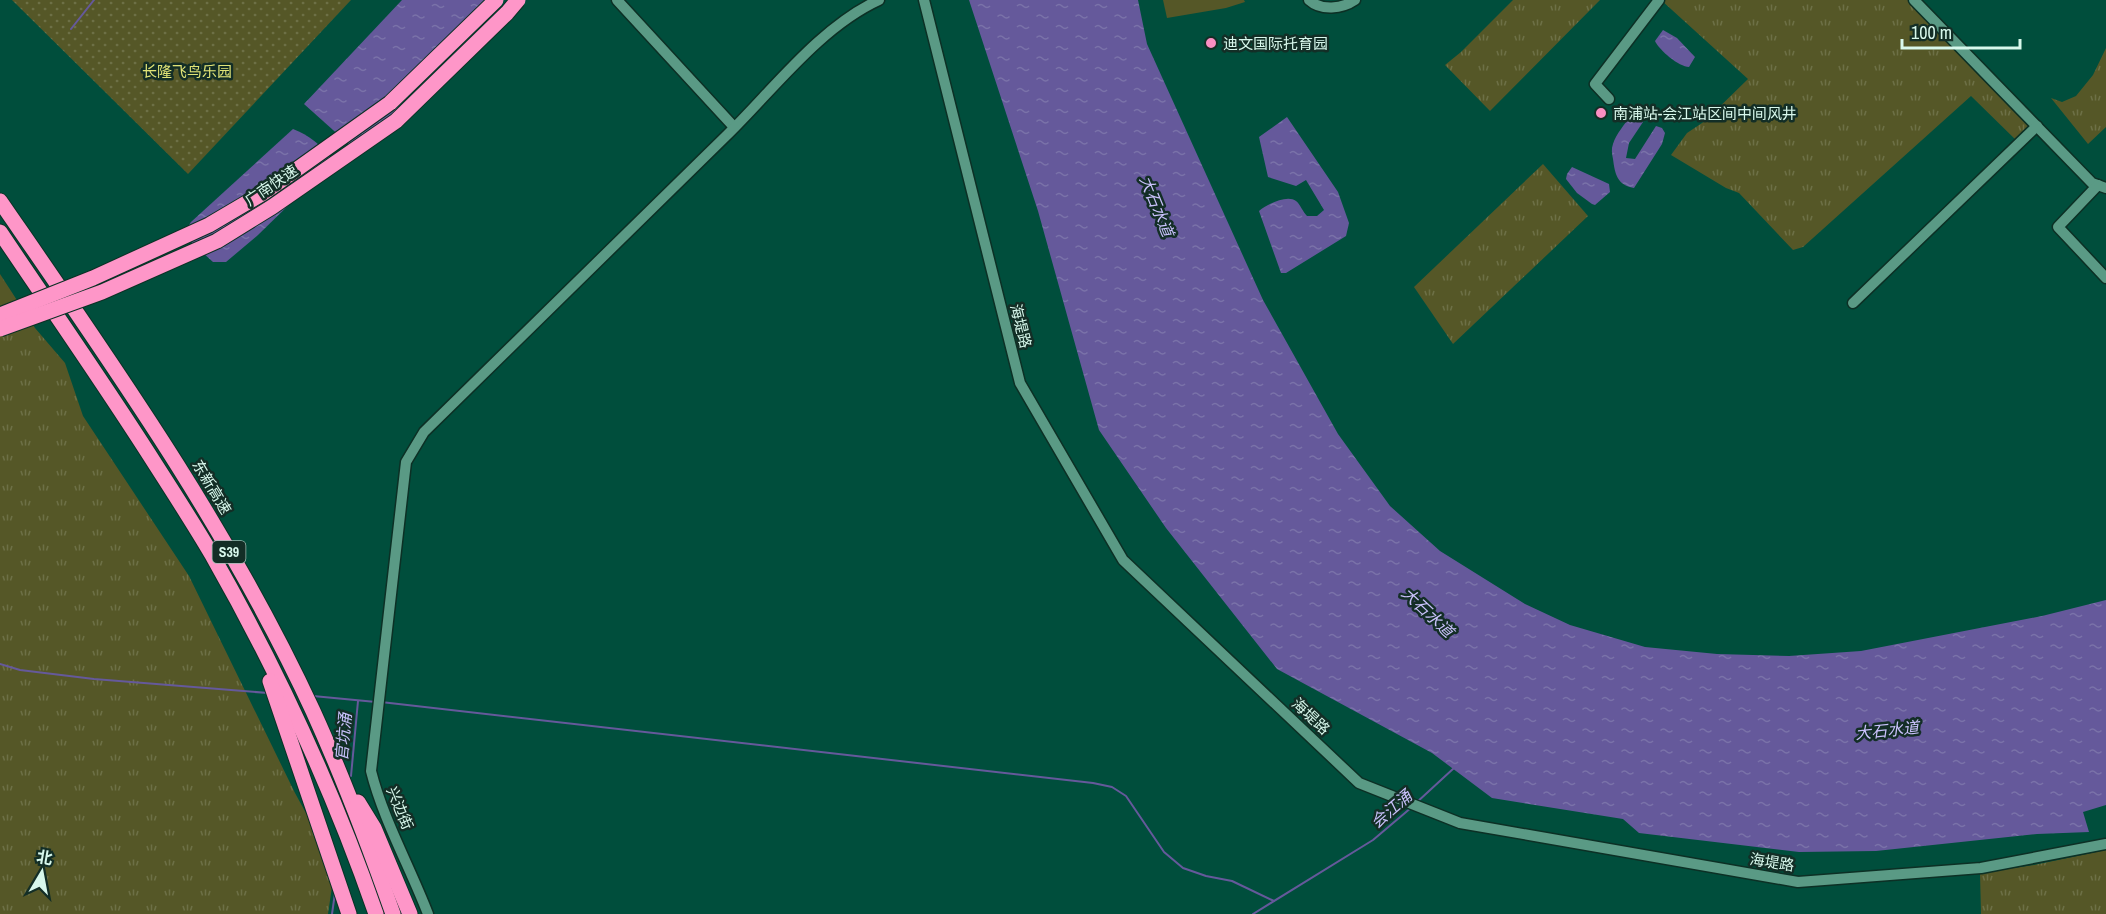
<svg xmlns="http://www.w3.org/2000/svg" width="2106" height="914" viewBox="0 0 2106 914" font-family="'Archivo Narrow','Noto Sans SC',sans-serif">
<defs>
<pattern id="grass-tufts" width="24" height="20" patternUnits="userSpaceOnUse" patternTransform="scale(1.5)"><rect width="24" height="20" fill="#555727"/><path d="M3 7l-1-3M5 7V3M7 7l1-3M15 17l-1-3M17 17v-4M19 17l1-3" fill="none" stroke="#6d7046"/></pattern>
<pattern id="park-dots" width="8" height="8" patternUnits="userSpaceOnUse" patternTransform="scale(1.5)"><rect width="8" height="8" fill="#555727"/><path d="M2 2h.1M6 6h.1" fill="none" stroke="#6d7046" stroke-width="1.8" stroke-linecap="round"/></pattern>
<pattern id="water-ripples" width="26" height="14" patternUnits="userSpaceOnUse" patternTransform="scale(1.5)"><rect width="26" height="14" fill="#65599b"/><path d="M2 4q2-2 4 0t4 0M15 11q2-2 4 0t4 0" fill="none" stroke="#7a72a9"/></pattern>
</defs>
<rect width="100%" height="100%" fill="#004e3c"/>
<!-- grass -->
<g fill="url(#grass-tufts)">
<polygon points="1513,0 1600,0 1490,111 1445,65 1461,52"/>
<polygon points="1661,0 1916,0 2037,126 2019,143 1971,96 1803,247 1793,250 1739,193 1726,188 1671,155 1687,133 1705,121 1748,79"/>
<polygon points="2106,48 2106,127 2088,144 2051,98 2062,102 2076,96 2093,75"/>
<polygon points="1543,164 1588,216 1453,344 1414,287"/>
<polygon points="0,274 35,328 65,363 83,416 189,576 295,793 335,866 328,914 0,914"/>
<polygon points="2106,850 2106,914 1981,914 1980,873 2034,865"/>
</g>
<!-- park -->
<polygon fill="url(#park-dots)" points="12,0 351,0 188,174"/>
<!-- pitch -->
<polygon fill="#555727" points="1163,0 1244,0 1245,2 1226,8 1167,18"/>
<!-- water -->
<g fill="url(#water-ripples)">
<polygon points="402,0 490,0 385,122 352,147 304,104"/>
<polygon points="969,0 1138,0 1147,44 1263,300 1338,434 1390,506 1440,551 1525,604 1570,625 1645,647 1717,654 1789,656 1861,651 2042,616 2106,600 2106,805 2083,812 2089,832 2037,834 1876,851 1799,852 1639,833 1623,819 1492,798 1432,753 1277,669 1166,528 1099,430 1038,211"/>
<path d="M1663,30l14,8 18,19 -6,10c-10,0 -30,-17 -34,-26z"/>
<path d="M1635,114l7,4 1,4 -14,21 -3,15 9,1 21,-33 6,2 3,5 -3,11 -28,44c-17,-3 -19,-14 -21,-29 -1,-5 -2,-10 0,-15 3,-10 12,-20 18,-29z"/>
<path d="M1287,117l51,75 11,31 -3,13 -60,37h-5l-22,-62c7,-6 28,-17 37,-10 4,3 7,11 11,15h10l7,-6 -18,-30 -10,6 -28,-9 -9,-40z"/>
<path d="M293,129c16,6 28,16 38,29l-29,34 -44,43 -32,27h-13l-21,-19 -7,-12 6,-9z"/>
<polygon points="1572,167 1609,184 1610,192 1595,205 1592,204 1577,193 1566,179 1567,174"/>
</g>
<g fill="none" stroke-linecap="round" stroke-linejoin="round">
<!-- stream -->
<g stroke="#65599b" stroke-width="2">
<polyline points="71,29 94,0"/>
<polyline points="0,664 20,670 94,679 268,693"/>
<polyline points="313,696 376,702"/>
<polyline points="381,702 1093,783 1112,787 1126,796 1164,852 1183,868 1206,876 1232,881 1274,901"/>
<polyline points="351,776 358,701"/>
<polyline points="1416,803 1454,768"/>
<polyline points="332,914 335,893"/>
<polyline points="1253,914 1373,840 1412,807"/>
</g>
<defs>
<g id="minor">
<polyline points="617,0 734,127"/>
<polyline points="924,0 1020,383 1123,560 1359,783 1460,823 1798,882 1981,868 2106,844"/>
<path d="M1309,0c12,11 33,9 46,0"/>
<polyline points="1914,0 2092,183 2106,188"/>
<polyline points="1609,99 1595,84 1659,0"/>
<polyline points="2098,185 2058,227 2106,278"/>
<polyline points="1853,303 2037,126"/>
<path d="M428,914c-18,-47 -45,-95 -57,-143l35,-309 18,-30c101,-99 202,-198 303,-297 46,-45 93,-108 152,-135"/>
</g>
<g id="highway">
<path d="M0,201c113,164 229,328 313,510 30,66 56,135 80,203"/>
<path d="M0,232c53,79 108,157 159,238 18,28 36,56 53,85 65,114 121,235 164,359"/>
<polyline points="270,681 349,914"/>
<polyline points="358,802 374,828 410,914"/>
</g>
</defs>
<!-- minor casing -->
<use href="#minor" stroke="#0c3025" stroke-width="13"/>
<!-- highway casing -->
<use href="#highway" stroke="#0c3025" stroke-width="17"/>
<!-- minor -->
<use href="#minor" stroke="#5a9a85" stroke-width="10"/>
<!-- highway -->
<use href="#highway" stroke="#fe96c8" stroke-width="15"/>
<defs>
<g id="highway-bridge">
<polyline points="0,315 93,278 209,225 265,192 390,103 496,0"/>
<polyline points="0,329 102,292 217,241 272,207 396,121 507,13 518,0"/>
</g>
</defs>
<!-- highway-bridge casing -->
<use href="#highway-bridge" stroke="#0c3025" stroke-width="17" stroke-linecap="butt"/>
<!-- highway-bridge -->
<use href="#highway-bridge" stroke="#fe96c8" stroke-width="15"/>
</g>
<!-- markers -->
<g fill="#fb8fc3" stroke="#132e26" stroke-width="2">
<circle cx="1211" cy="43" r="6"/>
<circle cx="1601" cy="113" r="6"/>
</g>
<g text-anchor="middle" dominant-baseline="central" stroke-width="5" stroke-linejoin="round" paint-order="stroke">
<!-- shield labels -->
<rect fill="#132e26" stroke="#9dbbb1" stroke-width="1.5" x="212.5" y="541" width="33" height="22" rx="4.5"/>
<g font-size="14" font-weight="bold" fill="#d8f8ec">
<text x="229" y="552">S39</text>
</g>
<!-- poi labels -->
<g font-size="15" fill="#d8f8ec" stroke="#132e26" text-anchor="start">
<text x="1223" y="43">迪文国际托育园</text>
<text x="1613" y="113">南浦站-会江站区间中间风井</text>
</g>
<!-- park labels -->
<g font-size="15" fill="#e1e477" stroke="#132e26">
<text x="187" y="71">长隆飞鸟乐园</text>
</g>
<!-- street labels -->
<g font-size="15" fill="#d8f8ec" stroke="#132e26">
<text transform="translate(271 185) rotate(-34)">广南快速</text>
<text transform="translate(1021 326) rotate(76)">海堤路</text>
<text transform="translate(212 487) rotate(59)">东新高速</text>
<text transform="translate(1311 716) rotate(43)">海堤路</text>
<text transform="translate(400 808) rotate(67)">兴边街</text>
<text transform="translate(1772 862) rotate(9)">海堤路</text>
</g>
<!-- water labels -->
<g font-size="16" font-style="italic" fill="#c9c1fb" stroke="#132e26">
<text transform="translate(1157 206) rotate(68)">大石水道</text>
<text transform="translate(1428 612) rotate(43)">大石水道</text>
<text transform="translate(1887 730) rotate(-6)">大石水道</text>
<text transform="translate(343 737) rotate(-85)">官坑涌</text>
<text transform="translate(1391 809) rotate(-41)">会江涌</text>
</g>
</g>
<!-- north arrow -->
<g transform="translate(42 872) rotate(10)" stroke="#132e26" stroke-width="4.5" paint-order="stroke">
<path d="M0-4.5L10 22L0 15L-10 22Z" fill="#d8f8ec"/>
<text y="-9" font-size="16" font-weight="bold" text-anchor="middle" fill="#d8f8ec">北</text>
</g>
<!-- scale -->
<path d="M1902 39v9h118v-9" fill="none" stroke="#d8f8ec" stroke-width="3"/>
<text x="1911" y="39" font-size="18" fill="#d8f8ec" stroke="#132e26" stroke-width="4.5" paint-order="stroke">100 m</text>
</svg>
